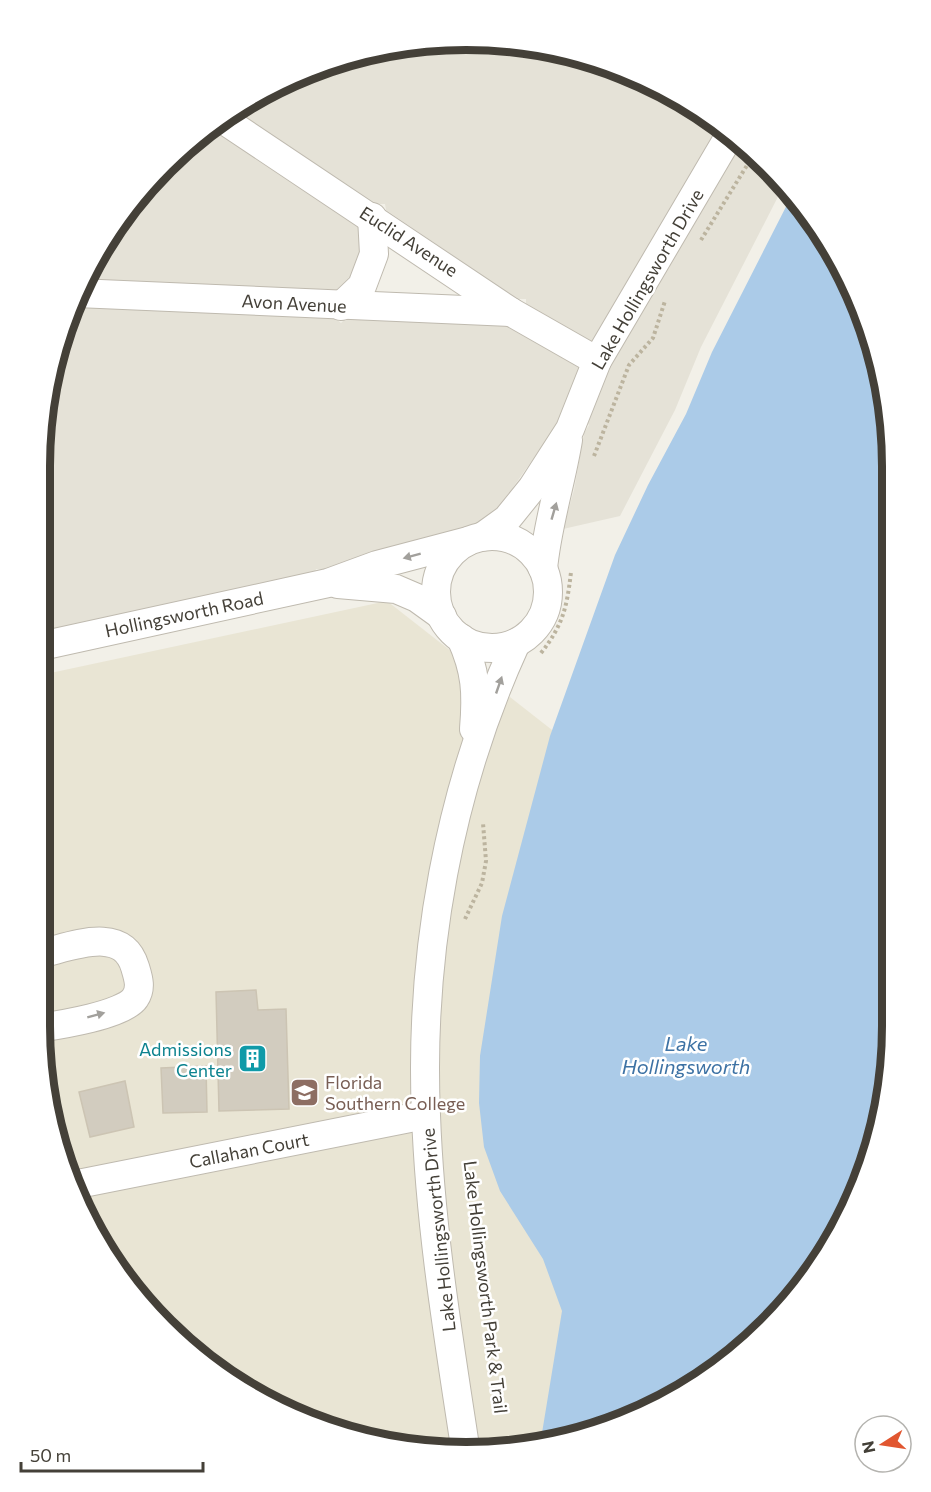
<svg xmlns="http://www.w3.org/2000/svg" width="931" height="1492" viewBox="0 0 931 1492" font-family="Commissioner,sans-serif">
<rect width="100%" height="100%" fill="#f2f0e8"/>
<!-- residential -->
<g fill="#e5e2d7">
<polygon points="493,40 576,53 654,83 721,125 592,343 526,305 526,299 517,299 386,210 385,204 377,204 233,110 252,96 328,62 409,43"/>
<polygon points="210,127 359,224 360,252 350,280 336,293 84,281 127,206 184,145"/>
<polygon points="741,142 785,183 701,347 675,410 620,516 563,529 574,490 584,433 589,425 587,423 610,366"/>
<polygon points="71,305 335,318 341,323 346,318 507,324 581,366 557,425 497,510 478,525 472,524 463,530 326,570 316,569 315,572 41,633 43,410"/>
</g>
<!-- education -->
<polygon fill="#e9e5d4" points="387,601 561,737 603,1430 465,1453 329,1430 206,1365 127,1286 62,1163 39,1027 41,675"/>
<!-- water -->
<polygon fill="#abcbe8" points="793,193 835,253 869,329 891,437 888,1082 860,1189 804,1286 703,1381 602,1430 544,1440 542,1433 562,1311 543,1259 500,1191 484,1147 479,1103 480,1056 502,916 550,736 615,555 648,485 686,414 712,352"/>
<!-- building -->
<g fill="#d2ccbf" stroke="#ccc4b3" stroke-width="1.5">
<polygon points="256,990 258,1010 286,1009 289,1109 219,1111 216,992"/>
<polygon points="206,1066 207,1112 163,1113 161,1068"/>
<polygon points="125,1081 134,1127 90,1137 79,1092"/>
</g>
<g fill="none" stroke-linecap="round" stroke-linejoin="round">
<defs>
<g id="minor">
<polyline points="221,118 511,312 597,361"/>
<polyline points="77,293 511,312"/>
<polyline points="341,306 362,286 374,254 372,217"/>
<circle cx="492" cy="592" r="56"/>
<polyline points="482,537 507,519 532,488 570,429 597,361 731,133"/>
<path d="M543,569c4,-44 18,-86 25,-129"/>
<polyline points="338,584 396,589 417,598 442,616"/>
<path d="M461,638c15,33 16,55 13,91"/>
<polyline points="41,646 328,583 377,565 468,541"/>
<path d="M39,1028c20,-3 85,-13 96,-30 7,-10 3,-21 0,-31 -13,-43 -64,-20 -96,-13"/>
<polyline points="73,1185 425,1115"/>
<path d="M466,1453c-17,-112 -36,-225 -40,-338 -7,-161 23,-326 90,-472"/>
</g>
</defs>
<!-- minor casing -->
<use href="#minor" stroke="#bfbaaf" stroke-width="30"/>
<!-- path -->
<g stroke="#bcb49f" stroke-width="4" stroke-dasharray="3 3" stroke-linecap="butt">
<polyline points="701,240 754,154"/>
<polyline points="594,456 629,365 653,338 665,301"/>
<path d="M541,653c22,-28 26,-46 30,-81"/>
<polyline points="465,919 482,883 486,861 483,823"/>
</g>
<!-- minor -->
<use href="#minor" stroke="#fff" stroke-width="28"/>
</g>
<!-- one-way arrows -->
<defs><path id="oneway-solid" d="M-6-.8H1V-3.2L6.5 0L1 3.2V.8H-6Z" transform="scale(1.5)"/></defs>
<g fill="#a2a09c">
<use href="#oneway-solid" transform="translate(554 511) rotate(-74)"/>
<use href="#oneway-solid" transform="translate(412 556) rotate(165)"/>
<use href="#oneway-solid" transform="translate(499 685) rotate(-71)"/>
<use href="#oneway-solid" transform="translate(96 1015) rotate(-15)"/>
</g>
<!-- icons -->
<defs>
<symbol id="building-square" viewBox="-11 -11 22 22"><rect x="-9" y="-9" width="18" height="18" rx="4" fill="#0f9aa8" stroke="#fff"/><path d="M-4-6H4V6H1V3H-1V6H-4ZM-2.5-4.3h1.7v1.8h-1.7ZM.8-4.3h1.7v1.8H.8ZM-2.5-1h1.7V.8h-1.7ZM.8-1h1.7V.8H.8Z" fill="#fff"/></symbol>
<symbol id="university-square" viewBox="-11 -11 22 22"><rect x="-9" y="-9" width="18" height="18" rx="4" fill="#8d6e63" stroke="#fff"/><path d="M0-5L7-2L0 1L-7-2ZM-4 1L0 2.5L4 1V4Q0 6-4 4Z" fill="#fff"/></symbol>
</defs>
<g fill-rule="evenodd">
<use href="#building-square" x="236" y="1042" width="33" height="33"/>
<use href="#university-square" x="288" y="1076" width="33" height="33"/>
</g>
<g text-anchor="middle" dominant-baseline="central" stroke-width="5" stroke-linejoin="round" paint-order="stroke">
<!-- street labels -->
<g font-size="18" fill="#444038" stroke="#fff">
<text transform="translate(409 241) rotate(33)">Euclid Avenue</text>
<text transform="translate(647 279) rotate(-60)">Lake Hollingsworth Drive</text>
<text transform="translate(294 303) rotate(3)">Avon Avenue</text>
<text transform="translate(184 614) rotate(-12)">Hollingsworth Road</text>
<text transform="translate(249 1150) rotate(-11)">Callahan Court</text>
<text transform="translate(438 1230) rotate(-96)">Lake Hollingsworth Drive</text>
<text transform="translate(486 1287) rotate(83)">Lake Hollingsworth Park &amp; Trail</text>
</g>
<!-- culture labels -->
<g font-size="18" fill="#0d838f" stroke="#fff" text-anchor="end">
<text x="232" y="1049">Admissions<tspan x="232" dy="21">Center</tspan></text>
</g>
<!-- education labels -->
<g font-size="18" fill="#785e54" stroke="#fff" text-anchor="start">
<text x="325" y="1082">Florida<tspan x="325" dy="21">Southern College</tspan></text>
</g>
<!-- water labels -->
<g font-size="20" font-style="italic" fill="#3d72a4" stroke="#fff">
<text x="686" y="1043">Lake<tspan x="686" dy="23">Hollingsworth</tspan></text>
</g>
</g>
<!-- crop -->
<path d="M0 0H931V1492H0ZM466 50H466A416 416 0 0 1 882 466V1026A416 416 0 0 1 466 1442H466A416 416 0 0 1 50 1026V466A416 416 0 0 1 466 50Z" fill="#fff" fill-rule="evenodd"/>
<path fill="none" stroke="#444038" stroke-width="8" d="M466 50H466A416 416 0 0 1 882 466V1026A416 416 0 0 1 466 1442H466A416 416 0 0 1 50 1026V466A416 416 0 0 1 466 50Z"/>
<!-- north arrow -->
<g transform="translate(883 1444) rotate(258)"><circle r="28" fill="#ffffff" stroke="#b4b3af" stroke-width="1.5"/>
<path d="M0-4.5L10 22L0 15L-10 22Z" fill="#e15630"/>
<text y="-9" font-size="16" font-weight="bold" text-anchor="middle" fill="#444038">N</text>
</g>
<!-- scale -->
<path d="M21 1462v9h182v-9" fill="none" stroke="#444038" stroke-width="3"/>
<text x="30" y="1462" font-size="18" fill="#444038" stroke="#ffffff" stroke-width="4.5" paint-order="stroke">50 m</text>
</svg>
